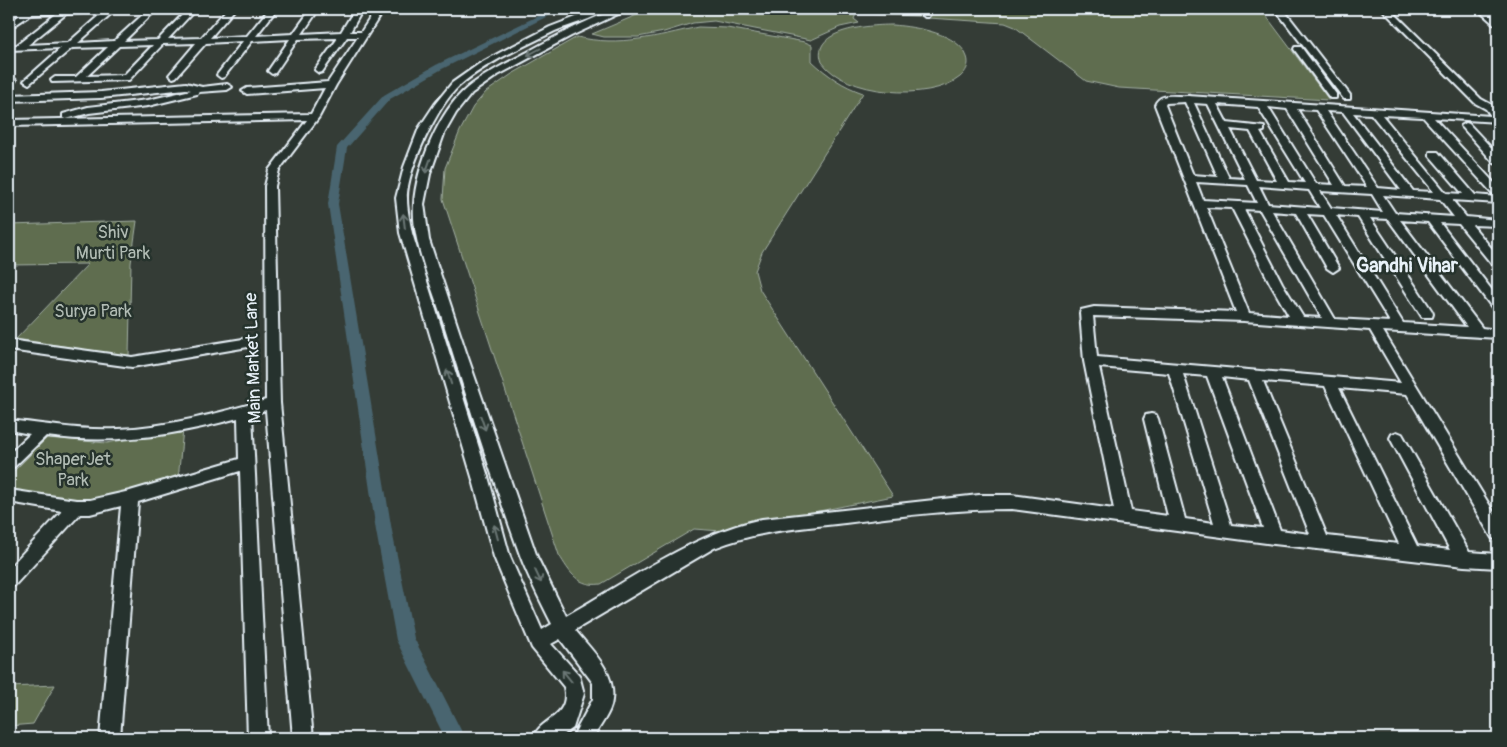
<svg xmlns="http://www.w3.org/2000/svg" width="1507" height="747" viewBox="0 0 1507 747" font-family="Pangolin,sans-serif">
<rect width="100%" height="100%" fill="#343c36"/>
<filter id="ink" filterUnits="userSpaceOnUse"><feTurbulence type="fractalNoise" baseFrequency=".02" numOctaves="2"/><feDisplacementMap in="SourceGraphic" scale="10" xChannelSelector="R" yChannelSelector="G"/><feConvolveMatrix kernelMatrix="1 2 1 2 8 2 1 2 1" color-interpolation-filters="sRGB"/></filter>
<g filter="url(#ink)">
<!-- green -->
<g fill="#5e6d4f" stroke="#a3afa4">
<polygon points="651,9 924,9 919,16 856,14 854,19 859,23 840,27 811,40 714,21 693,23 664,32 638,37 604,37 592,34"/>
<polygon points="934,9 1261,9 1329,100 1119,88 1086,81 1015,27 1005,23 928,18"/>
<path d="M893,25c22,2 66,8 74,32 3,8 -1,15 -7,20 -30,25 -116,18 -138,-15 -13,-34 51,-37 71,-37z"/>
<path d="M698,27l29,1 78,14 7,3v16c16,15 31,25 51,32l-101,159 -7,19 5,19 133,206 -172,35 -27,-2 -93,55c-23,3 -31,-11 -42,-29l-116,-356 2,-31 15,-37 13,-24 13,-15 26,-18 65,-37c42,10 81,-1 121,-10z"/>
<polygon points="137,221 131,263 129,356 16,339 88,264 9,265 9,225"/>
<polygon points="183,429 178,480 100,501 54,497 9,488 9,476 47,438 107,443"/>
<polygon points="55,685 33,724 9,726 9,687"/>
</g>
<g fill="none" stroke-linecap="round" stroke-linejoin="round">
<!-- canal -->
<polygon fill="#49656f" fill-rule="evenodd" points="552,9 562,9 442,69 390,99 347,148 338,204 392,531 414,638 465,738 445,738 396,640 376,531 328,204 337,147 384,95 436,65"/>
<defs>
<g id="minor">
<path d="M30,9h109l-4,2 -22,1 -35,31 36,-2 35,-32h8l-33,32 34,-1 30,-31h8l-28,30 33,-1 26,-29h8l-25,29 37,-2 22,-27h8l-21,27 37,-2 18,-25h8l-17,25 39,-2 14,-23h8l-13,23h11l15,-23h8l-48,76 -17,32 -40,53 -4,16 5,217 33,335h-20l-27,-328 -14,4 16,324h-20l-8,-267 -102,31 -18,236h-20l21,-232 -31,8h-10l-65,71 -6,3v-20l53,-57 -53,-9v-12l67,10h14l40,-9 109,-32 -1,-41c-66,18 -124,27 -192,18l-32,31 -5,2v-15l21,-20 -21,-4v-10c37,4 73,11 110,9 50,-2 99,-16 147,-29l-1,-214 4,-16 38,-50 -298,6v-6l302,-6 14,-26 -78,6 -5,-3 5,-3 81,-6 30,-45h-11l-25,35 -3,1 -4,-3 23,-32 -40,1 -23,34 -3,1 -4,-3 22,-32 -38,2 -28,36 -3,1 -4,-3 26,-34 -37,2 -30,34 -3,1 -4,-3 27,-32 -33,1 -34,36 -77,2 -1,-2 4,-3h21l32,-30 -36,1 -43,36 -5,-3 2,-2 35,-31 -52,2v-4l8,-1 39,-31 -26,1 -21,14v-6l11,-8h-11v-4zM103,12l-35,31 -40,2 38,-31zM153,45l-29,30 -37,1 32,-30z"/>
<path d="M597,9h10c-14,11 -36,15 -52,22 -32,16 -70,32 -96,55 -21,19 -53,85 -52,113 0,11 3,23 5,34l77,247 21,77 32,73 10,-6c-11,-22 -23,-45 -32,-69 -28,-77 -53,-156 -77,-234 -11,-35 -32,-81 -29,-117 2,-36 25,-93 53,-116 16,-13 36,-23 55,-33 22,-12 84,-48 107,-46l-58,27 -73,39 -26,18 -16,20 -12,21 -14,40 -6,30 5,36 37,112 71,205 29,59c62,-35 126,-82 196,-97l217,-24h33l102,14 -30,-148 -4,-48 1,-3 13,-3 142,5 -81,-207c5,-13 21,-8 33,-9l303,20 -5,-7 -11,-6 -93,-94h8l91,90 11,6 6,7v10l-64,-4 64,69v9l-4,-1 -71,-78 -41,-2 64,78 17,1 -33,-38v-4h8l37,43 23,2v6l-46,-3 14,17 32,3v6l-26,-1 26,31v12l-4,-1 -35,-43 -19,-1 58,75v13l-4,-1 -66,-88 -28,-2 82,108 16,2v8l-115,-7 115,188v21l-6,-2 -85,-144 -68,-6 78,158 33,4 -60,-112 2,-4 5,-2 5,2 67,118 29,2v14l-34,-2 -190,-22 -262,-35c-56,0 -112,7 -167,14 -45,5 -89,8 -131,25l-139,82c16,20 41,42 37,70 -1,13 -13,27 -19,38h-21l21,-39v-16l-33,-44 -9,5 28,31 5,19 -11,34 -14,10h-26c7,-20 38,-20 31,-51l-32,-39 -38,-91 -21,-77 -73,-247 -4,-35 8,-31 15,-39 16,-24 17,-21 27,-19 22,-12 49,-25zM1185,102l33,75 -25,-2 -28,-70 1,-2zM1194,103l14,1 37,75 -16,-1zM1217,104l41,3 47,76 -16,-1 -29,-50 4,-1v-4l-37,-4zM1268,107l19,2 47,76 -18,-1zM1297,109l19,1 51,77 -22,-1zM1326,111l17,1 58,78 -23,-2zM1353,113l18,1 63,78 -21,-1zM1230,129l20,2 27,50 -21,-1zM1196,182l52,3 9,18 -54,-3zM1259,186l50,4 11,18 -52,-4zM1320,191l52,3 11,18 -52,-4zM1383,195l57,4 14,18 -59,-4zM1206,207l26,1 38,75 19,33 -40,-3zM1244,209l16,1 62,108 -19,-1 -21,-34zM1272,211l24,2 31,55 6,4 6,-4 -32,-54 17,1 66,107 -55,-3zM1336,215l22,2 64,100h10l1,-3 -1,-3 -62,-93 18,1 79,108 -64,-4zM1093,316l151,5 126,9 31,53 -304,-26zM1099,367l70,6 45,150 -29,-4 -27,-100 -2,-4 -5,-1 -5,1 -2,4 24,97 -37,-5zM1183,374l24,2 56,152 -32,-3zM1222,377l27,3 61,154 -30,-4zM1263,381l62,5 74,158 -72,-8z"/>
<polygon points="925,9 933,9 928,17 925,17 921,15"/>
<polygon points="1275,9 1283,9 1350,95 1350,99 1344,99"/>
<polygon points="1295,47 1301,47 1336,94 1336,98 1330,98 1294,49"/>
<polygon points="12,77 16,80 12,86 9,87 9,78"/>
<polygon points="186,83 202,87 227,84 232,87 227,90 199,92 197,94 148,106 89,113 66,119 63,118 63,114 88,107 148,100 191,90 186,89 101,98 9,101 9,95 101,92"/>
<polygon points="1466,123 1469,124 1498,155 1498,164 1494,163 1463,128 1461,126"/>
<polygon points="243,339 248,341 250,344 248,347 132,367 9,350 9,340 132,357"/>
</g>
<polygon id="highway" points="1477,9 1490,9 1498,16 1498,25 1494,24"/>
</defs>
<!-- minor casing -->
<use href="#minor" stroke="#e8f1f8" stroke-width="4"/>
<!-- highway casing -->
<use href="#highway" stroke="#e8f1f8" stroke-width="4"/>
<!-- minor -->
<use href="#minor" fill="#26332d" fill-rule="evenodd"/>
<!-- highway -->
<use href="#highway" fill="#26332d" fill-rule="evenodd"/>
</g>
<!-- one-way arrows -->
<defs><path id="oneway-shaft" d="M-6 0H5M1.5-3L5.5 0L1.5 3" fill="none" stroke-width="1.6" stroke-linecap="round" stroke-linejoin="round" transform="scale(1.25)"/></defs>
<g stroke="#6a7674">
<use href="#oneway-shaft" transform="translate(534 52) rotate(152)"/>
<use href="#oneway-shaft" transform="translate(428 166) rotate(109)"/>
<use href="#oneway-shaft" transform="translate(404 221) rotate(-97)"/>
<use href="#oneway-shaft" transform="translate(449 377) rotate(-107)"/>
<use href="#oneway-shaft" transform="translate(483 423) rotate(71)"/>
<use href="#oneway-shaft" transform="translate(496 532) rotate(-105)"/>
<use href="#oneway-shaft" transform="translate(538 576) rotate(65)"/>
<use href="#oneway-shaft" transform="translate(567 676) rotate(-129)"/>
</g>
</g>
<g text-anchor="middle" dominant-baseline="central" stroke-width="5" stroke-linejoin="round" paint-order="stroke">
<!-- park labels -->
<g font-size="18" fill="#b1bcb4" stroke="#26332d">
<text x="113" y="232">Shiv<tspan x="113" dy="21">Murti Park</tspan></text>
<text x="93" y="311">Surya Park</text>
<text x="73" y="459">ShaperJet<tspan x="73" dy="21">Park</tspan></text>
</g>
<!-- street labels -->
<g font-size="18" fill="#e8f1f8" stroke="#26332d">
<text transform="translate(253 358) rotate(-92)">Main Market Lane</text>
</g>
<!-- quarter labels -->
<g font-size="20" font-weight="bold" fill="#e8f1f8" stroke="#26332d">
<text x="1407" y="265">Gandhi Vihar</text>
</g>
</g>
<!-- margin -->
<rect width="1507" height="747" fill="none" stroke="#26332d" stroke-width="30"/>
<rect x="15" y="15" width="1477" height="717" fill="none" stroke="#e8f1f8" stroke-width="2" filter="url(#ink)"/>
</svg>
